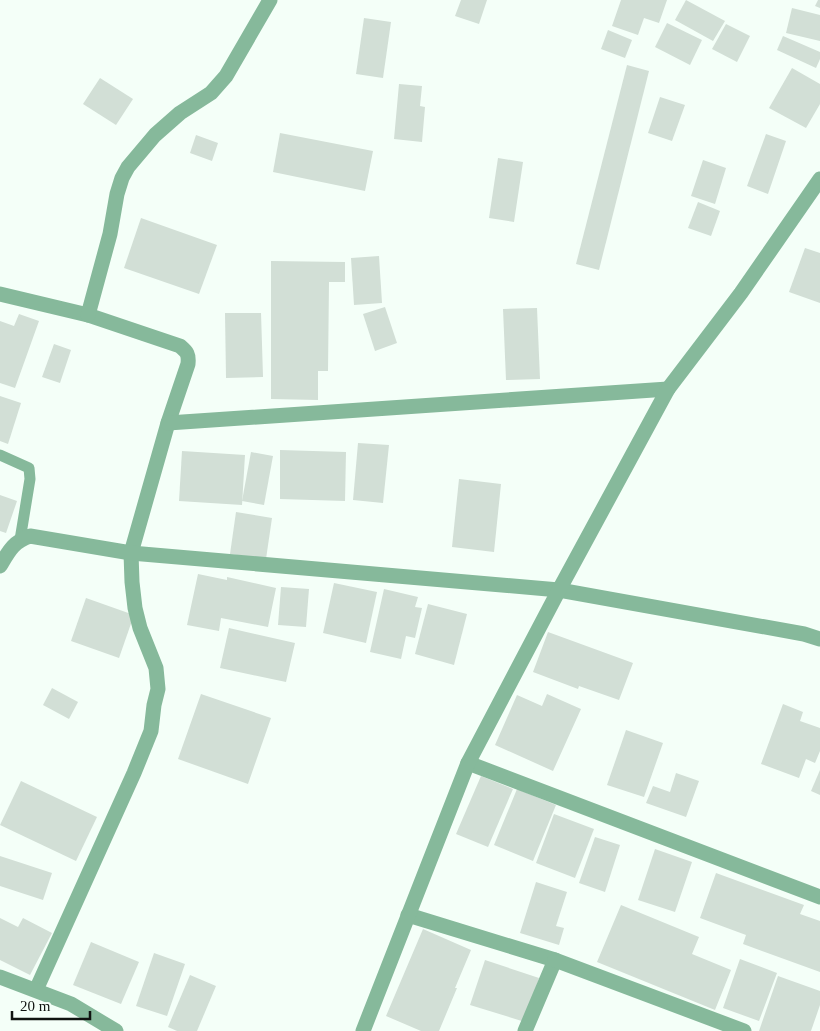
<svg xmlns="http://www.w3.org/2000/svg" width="820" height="1031" viewBox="0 0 820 1031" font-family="Georgia,serif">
<rect width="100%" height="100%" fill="#f4fff8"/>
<!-- building -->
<g fill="#d2dfd6">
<polygon points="461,0 487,0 479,24 455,16"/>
<polygon points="621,0 667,0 659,23 644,18 638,35 612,26"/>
<polygon points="686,0 725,21 713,41 675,20"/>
<polygon points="818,0 820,0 820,8 815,6"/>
<polygon points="792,8 820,15 820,41 786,33"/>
<polygon points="364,18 391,22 383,78 356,74"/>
<polygon points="667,23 702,40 690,65 655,47"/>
<polygon points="726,24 750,36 737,62 712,49"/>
<polygon points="608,30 632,40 625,58 601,49"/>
<polygon points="783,36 820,52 820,59 816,68 777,50"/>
<polygon points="627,65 649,71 599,270 576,264"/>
<polygon points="792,68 820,84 820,104 806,128 769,108"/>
<polygon points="100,78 133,99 116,125 83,104"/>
<polygon points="399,84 422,86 420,106 425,107 422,142 394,139"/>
<polygon points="660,97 685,105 672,141 648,133"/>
<polygon points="280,133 373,151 365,191 273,172"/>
<polygon points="766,134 786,141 768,194 747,186"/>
<polygon points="196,135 218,143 212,161 190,153"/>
<polygon points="498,158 523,162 514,222 489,218"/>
<polygon points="703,160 726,168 715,204 691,196"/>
<polygon points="698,202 720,211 711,236 688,228"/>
<polygon points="141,218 217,245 199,294 124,268"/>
<polygon points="805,248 820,253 820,303 789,292"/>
<polygon points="379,256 382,303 354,305 351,258"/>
<polygon points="271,261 345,262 345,282 329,282 328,371 318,371 318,400 271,399"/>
<polygon points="385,307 397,343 375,351 363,314"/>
<polygon points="537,308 540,379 506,380 503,309"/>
<polygon points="225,313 261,313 263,377 226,378"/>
<polygon points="19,314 39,321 15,388 0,383 0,321 14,326"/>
<polygon points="54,344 71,350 60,383 42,377"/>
<polygon points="0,396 21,403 8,444 0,441"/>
<polygon points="358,443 389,445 383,503 353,500"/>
<polygon points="280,450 346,452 345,501 280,499"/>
<polygon points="182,451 245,455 242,505 179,501"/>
<polygon points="251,452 273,456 264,505 242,501"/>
<polygon points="459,479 501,484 494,552 452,547"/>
<polygon points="0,495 17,501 6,533 0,531"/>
<polygon points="236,512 272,518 266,559 230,554"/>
<polygon points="198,574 227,580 227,577 276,588 268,627 221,618 219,631 187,625"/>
<polygon points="334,583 377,592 366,643 323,633"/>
<polygon points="281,587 309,589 306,627 278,625"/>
<polygon points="384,589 418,597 415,607 422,608 415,638 406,636 401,659 370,652"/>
<polygon points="86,598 134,615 119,658 71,641"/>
<polygon points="428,604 467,614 454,665 415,654"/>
<polygon points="229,628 295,643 286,682 220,668"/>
<polygon points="548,632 633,663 619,700 579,686 578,689 533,672"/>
<polygon points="52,688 78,702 69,719 43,705"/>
<polygon points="201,694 271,718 248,784 178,759"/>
<polygon points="547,694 581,709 553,771 495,745 517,695 542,706"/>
<polygon points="783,704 803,712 800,721 820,728 820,751 815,763 806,759 799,778 761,764"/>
<polygon points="626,730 663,743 644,797 607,785"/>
<polygon points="820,770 820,795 811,791"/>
<polygon points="676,773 699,781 686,817 646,803 653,786 670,792"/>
<polygon points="481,776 513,789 488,847 456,834"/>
<polygon points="21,781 97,817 76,861 0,825"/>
<polygon points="517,789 556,805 533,861 494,845"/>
<polygon points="554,814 594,829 575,878 536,863"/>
<polygon points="595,837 620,845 605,892 579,883"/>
<polygon points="655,849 692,862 675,912 638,900"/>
<polygon points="0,856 52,873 43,900 0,886"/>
<polygon points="716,873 804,905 800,914 820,921 820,972 743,944 746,935 700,918"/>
<polygon points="536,882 567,892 556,926 564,928 559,945 520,933"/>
<polygon points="621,905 699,937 692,954 731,970 715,1010 597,962"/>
<polygon points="0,918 18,927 23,918 52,933 30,975 0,960"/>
<polygon points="423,929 471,950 455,988 457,988 439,1031 421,1031 386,1016"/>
<polygon points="91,942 139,962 121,1004 73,985"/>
<polygon points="154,953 185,964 167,1016 136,1006"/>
<polygon points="740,959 777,973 759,1021 723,1008"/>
<polygon points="485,960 539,978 525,1022 470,1005"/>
<polygon points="190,975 216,986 197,1031 177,1031 168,1027"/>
<polygon points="778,976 820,991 820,1005 811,1031 759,1031"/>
</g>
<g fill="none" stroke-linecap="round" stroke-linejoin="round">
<!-- service -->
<polyline stroke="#86b99b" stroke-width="11" points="0,455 29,468 30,479 20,540"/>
<!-- minor -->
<g stroke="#86b99b" stroke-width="15">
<path d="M0,294l88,21 92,31c7,6 9,8 8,18l-20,59 -37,130 1,29 3,26 5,20 16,40 2,21 -4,16 -3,26 -17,42 -98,217"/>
<polyline points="88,315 110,234 117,194 122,178 128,167 155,135 180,113 211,93 226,76 270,0"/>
<polyline points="168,423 668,389"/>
<path d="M0,566c9,-15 13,-24 30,-30l101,17 428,37 245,44 16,5"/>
<polyline points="468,763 820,897"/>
<polyline points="408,915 555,960 525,1031"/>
<polyline points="555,960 744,1031"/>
<polyline points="363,1031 468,763 559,590 668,389 741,293 820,179"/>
</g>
<!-- tertiary -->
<polyline stroke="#86b99b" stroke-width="15" points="0,977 71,1004 116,1031"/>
</g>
<!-- scale -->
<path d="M12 1011v8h78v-8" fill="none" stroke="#101411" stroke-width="2.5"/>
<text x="20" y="1011" font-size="15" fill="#101411" stroke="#f4fff8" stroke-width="4" paint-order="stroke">20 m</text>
</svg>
